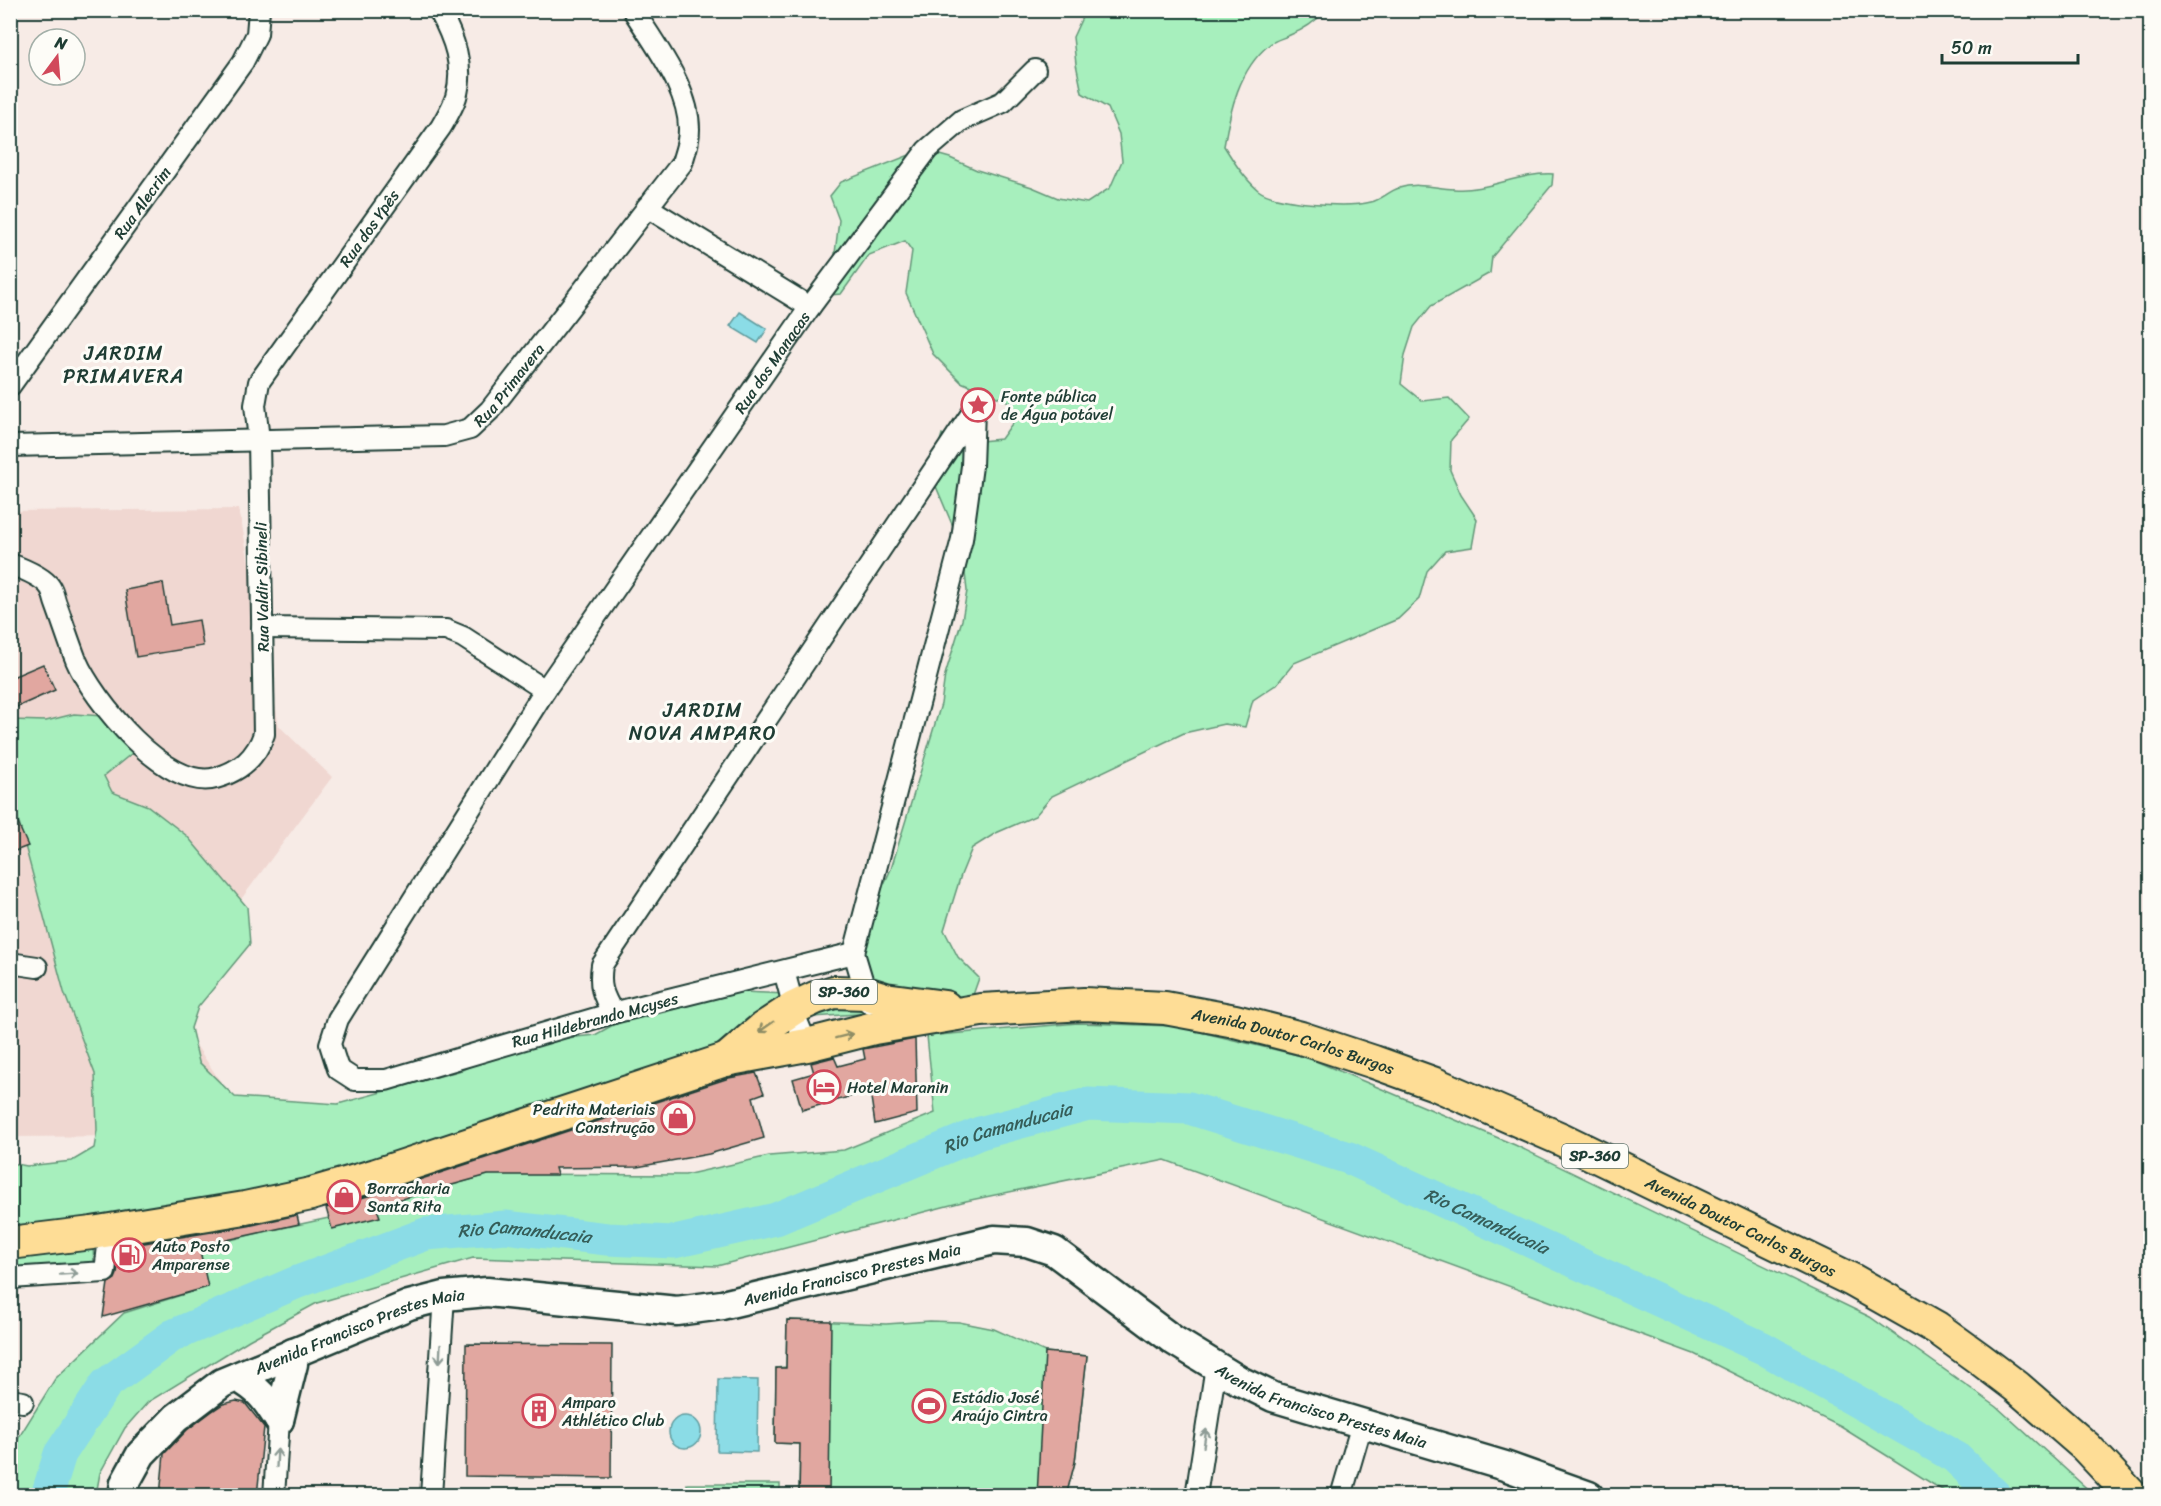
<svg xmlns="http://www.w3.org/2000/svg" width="2161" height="1506" viewBox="0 0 2161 1506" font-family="Sriracha,sans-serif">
<rect width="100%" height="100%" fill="#f7ebe6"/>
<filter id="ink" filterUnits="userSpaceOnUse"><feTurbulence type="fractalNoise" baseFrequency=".0167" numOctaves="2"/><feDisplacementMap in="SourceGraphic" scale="12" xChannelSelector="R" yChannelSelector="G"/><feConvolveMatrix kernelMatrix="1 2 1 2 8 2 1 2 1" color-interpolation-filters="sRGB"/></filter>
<g filter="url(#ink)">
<!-- built -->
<polygon fill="#f0d7d1" points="239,509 279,726 332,777 166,1000 222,1084 134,1136 11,1137 10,511"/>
<!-- green -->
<g fill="#a7efbd" stroke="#639678" stroke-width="1.5">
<path d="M1085,11h240c-9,10 -22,19 -35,24 -6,3 -16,5 -21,10 -30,24 -39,66 -45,101 10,16 20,32 34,44 18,14 90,18 113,12 10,-2 18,-11 28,-14 18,-6 36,0 55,1 33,3 66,-17 99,-15l-1,11 -60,72 -2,16 -59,33 -17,21 -9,28 -4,29 21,17 27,-3 20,21 -18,21 -1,30 11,25 16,24 -5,28 -27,4 -18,20 -8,28 -21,20 -104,44 -17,21 -24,16 -8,27 -21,-3 -40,9 -132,63 -17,20 -39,17 -24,15 -11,27 -17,55 14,27 21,21 -6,17 -42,14 -118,8 -84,40 -453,134 -265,43 -1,-71 17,3 45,-5 22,-13 3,-18 -2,-56 -31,-82 -53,-199v-73l35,1 28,-7 29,2 36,39 -8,-1 -27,22 8,16 36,14 39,30 60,71 3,37 -52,63 -7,21 8,34 36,35 103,7 124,-34 41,-19 25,-9 67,-7 18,-10 23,-9 84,-25 87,4 49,-23 11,-27 1,-38 11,-12 12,-26 50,-165 4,-29 17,-55 5,-29 -3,-27 -7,-28 -22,-52 1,-29 6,-21 18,9 41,-4 13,-18 -2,-18 -51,-21 -28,-28 -27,-61 6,-42 -7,-10 -36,14 -28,39 -11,1 9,-75 -9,-24 11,-14 81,-32 28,8 27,12 55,17 26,11 29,5 23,-15 12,-27 -3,-27 -11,-26 -26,-15 -6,-29 -3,-27z"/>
<polygon points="1078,1023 1175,1026 1306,1057 1515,1145 1870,1317 1997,1407 2094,1495 1950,1495 1841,1427 1694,1354 1165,1160 966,1201 717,1266 473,1258 317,1303 249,1340 148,1402 125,1428 100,1473 96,1495 11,1495 10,1461 19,1437 55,1379 124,1313 207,1287 199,1248 250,1235 352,1213 491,1174 685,1175 769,1156 844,1150 935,1113 927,1036"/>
<polygon points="93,1248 94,1263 11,1269 11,1254"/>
<polygon points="787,1320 886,1324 930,1321 959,1322 994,1329 1045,1352 1087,1356 1075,1462 1066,1495 799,1495 800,1444 775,1443 776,1368 786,1367"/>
<rect x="687" y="1484" width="93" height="11"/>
</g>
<!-- water -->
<g fill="#8bdce6" stroke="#609c9f" stroke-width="1.5">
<polygon points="740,312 767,329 758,343 730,326"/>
<polygon points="718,1379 758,1380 757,1452 717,1451"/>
<circle cx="685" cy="1432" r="16"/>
</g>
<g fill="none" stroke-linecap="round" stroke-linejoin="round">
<!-- river -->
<path stroke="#8bdce6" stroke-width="33" id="s1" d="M47,1496l13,-42 46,-70 66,-48 123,-53 131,-49 79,-7 102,12 67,3 102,-23 204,-86 108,-29 101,4 160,50 414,190 192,109 41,39"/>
</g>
<!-- building -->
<g fill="#e1a7a0" stroke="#1f3d34" stroke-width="1.5">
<polygon points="163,583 170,625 199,620 203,646 136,657 125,590"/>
<polygon points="43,664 55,690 10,710 10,678"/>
<polygon points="10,806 28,846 10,853"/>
<polygon points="915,1039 917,1113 875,1124 870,1091 802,1110 793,1079 814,1073 811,1063 834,1057 838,1066 865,1059 863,1049"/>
<polygon points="756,1073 764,1093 753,1097 764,1138 709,1154 637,1167 555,1168 557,1175 488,1175 376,1206 380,1217 332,1229 326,1208 382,1192 729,1078"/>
<polygon points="297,1215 299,1224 199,1246 208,1287 103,1317 108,1283 115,1279 117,1274 120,1247 248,1226"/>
<polygon points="787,1320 831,1321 829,1496 799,1496 800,1444 775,1443 776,1368 786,1368"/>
<polygon points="466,1344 612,1345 611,1478 465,1476"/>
<polygon points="1045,1352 1087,1356 1075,1462 1066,1496 1037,1496"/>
<polygon points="236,1401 245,1403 264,1427 257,1496 160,1496 164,1454 187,1430 211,1412 223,1404"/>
</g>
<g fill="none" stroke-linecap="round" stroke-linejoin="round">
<defs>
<g id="street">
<polyline points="647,207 810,307"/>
<path id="s2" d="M10,386l233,-324 14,-28 2,-24"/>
<path id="s3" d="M10,446l434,-10 26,-7 20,-19 192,-247c2,-8 5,-15 6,-23 8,-43 -33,-95 -55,-130"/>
<path id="s4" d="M10,564c11,4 33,13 40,23 3,4 4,12 6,17 7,19 13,38 20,56 17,40 91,132 140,118 24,-7 40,-20 48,-44l-5,-294 -4,-35 4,-23 182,-255c5,-9 12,-20 15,-30 9,-31 -2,-59 -17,-87"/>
<polyline points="262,628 446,630 463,637 545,690"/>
<path id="s5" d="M854,953l-241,60 -227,67h-31l-17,-11 -8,-25 8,-25 207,-329 265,-383 117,-157 35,-30 41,-18 32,-32"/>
<polyline points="10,963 37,967"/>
<polyline points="784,971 798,1023 807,1045"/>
<polyline points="869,1003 854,953 962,539 972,466 974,410"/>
<path d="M613,1013c-11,-19 -14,-27 -11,-48l372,-555"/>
<polyline points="10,1278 105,1272 110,1229"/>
<polyline points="10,1400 23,1402"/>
<polyline points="274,1496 279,1420"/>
<polyline points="431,1496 444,1296"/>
<polyline points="1196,1496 1216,1366"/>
<polyline points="1341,1496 1362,1424"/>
</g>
<g id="secondary">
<path d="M237,1377c22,12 29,22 42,43"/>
<polyline points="279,1420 293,1364 293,1353"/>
<path id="s6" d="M123,1496l2,-13 16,-29 35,-36 46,-35 187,-78 35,-9 43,-4 190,19 45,-6 272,-65 33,2 27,9 119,89 67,41 33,16 232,69 84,30"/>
</g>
<g id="primary">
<polyline points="726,1060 762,1029 794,1008 815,998 834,992 866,993 885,999 945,1007"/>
<path id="s7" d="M10,1243l82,-10 153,-25 66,-14 65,-19 349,-115 82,-15 67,-17 107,-18 103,-6 81,4 70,13 66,17 73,24 61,22 126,55 291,141 85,48 43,31 37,28 69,60 46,49"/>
</g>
</defs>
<!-- street casing -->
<use href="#street" stroke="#1f3d34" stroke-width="24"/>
<!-- secondary casing -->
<use href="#secondary" stroke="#1f3d34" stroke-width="33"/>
<!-- primary casing -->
<use href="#primary" stroke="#1f3d34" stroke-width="36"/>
<!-- street -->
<use href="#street" stroke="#fdfcf7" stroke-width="20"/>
<!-- secondary -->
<use href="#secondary" stroke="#fdfcf7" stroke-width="28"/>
<!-- primary -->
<use href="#primary" stroke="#fedd96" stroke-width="32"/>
</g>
<!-- one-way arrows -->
<defs><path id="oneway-shaft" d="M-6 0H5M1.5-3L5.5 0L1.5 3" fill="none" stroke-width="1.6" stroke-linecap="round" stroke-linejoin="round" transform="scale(1.5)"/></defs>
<g stroke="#8e8d65">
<use href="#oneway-shaft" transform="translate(766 1027) rotate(145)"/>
<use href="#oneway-shaft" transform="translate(844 1036) rotate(-14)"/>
</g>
<g stroke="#8e9c96">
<use href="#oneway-shaft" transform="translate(69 1274) rotate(-4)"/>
<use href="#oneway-shaft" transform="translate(440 1354) rotate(93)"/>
<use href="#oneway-shaft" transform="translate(1205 1438) rotate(-81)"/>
<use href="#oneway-shaft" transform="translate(277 1458) rotate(-87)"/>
</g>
</g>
<!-- icons -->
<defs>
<symbol id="sight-ring" viewBox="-11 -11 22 22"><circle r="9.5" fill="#fdfcf7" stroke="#d1495b" stroke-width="1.5"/><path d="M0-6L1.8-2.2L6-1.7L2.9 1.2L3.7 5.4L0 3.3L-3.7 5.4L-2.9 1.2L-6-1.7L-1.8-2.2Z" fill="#d1495b"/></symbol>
<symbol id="hotel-ring" viewBox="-11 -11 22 22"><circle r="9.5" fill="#fdfcf7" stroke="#d1495b" stroke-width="1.5"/><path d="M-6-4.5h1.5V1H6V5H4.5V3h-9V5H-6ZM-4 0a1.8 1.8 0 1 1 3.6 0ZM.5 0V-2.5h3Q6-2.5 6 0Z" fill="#d1495b"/></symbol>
<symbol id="shop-ring" viewBox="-11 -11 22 22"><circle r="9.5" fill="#fdfcf7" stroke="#d1495b" stroke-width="1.5"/><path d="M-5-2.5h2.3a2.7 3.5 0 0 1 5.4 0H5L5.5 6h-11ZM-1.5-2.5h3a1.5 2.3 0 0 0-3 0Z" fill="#d1495b"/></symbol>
<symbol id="fuel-ring" viewBox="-11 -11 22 22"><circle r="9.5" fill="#fdfcf7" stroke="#d1495b" stroke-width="1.5"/><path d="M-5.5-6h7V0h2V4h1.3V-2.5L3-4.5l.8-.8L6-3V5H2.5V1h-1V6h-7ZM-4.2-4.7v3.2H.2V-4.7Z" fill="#d1495b"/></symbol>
<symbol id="stadium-ring" viewBox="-11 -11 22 22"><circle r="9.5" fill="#fdfcf7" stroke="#d1495b" stroke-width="1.5"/><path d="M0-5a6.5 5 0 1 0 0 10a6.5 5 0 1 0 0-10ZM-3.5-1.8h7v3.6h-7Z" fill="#d1495b"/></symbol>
<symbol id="building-ring" viewBox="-11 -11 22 22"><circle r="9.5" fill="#fdfcf7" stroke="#d1495b" stroke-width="1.5"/><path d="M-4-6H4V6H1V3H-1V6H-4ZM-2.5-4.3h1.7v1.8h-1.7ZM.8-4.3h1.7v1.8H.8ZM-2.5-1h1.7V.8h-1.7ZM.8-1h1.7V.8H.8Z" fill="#d1495b"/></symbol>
</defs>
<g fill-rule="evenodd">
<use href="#sight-ring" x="959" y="386" width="38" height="38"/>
<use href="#hotel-ring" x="805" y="1068" width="38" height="38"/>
<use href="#shop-ring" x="659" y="1099" width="38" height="38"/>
<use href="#shop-ring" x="325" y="1178" width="38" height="38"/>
<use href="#fuel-ring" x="110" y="1236" width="38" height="38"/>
<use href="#stadium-ring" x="910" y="1387" width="38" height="38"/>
<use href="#building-ring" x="520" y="1392" width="38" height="38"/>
</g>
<g text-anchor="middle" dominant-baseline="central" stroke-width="6" stroke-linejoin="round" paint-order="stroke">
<!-- shield labels -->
<g fill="#fdfcf7" stroke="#62766e" stroke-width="1.5">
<rect x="811" y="980" width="66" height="24" rx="4.5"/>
<rect x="1562" y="1144" width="66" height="24" rx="4.5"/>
</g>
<g font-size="15" font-weight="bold" fill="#1f3d34">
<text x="844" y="992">SP-360</text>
<text x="1595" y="1156">SP-360</text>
</g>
<!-- street labels -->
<g font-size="16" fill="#1f3d34" stroke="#fdfcf7">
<text stroke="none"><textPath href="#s2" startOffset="226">Rua Alecrim</textPath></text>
<text stroke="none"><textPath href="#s4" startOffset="927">Rua dos Ypês</textPath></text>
<text stroke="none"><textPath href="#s5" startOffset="1376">Rua dos Manacas</textPath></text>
<text stroke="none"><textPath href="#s3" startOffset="520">Rua Primavera</textPath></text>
<text transform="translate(262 587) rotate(-91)">Rua Valdir Sibineli</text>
<text transform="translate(595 1020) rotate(-15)">Rua Hildebrando Mcyses</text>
<text stroke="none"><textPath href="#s7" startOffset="1318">Avenida Doutor Carlos Burgos</textPath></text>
<text stroke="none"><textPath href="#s7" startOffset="1804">Avenida Doutor Carlos Burgos</textPath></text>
<text stroke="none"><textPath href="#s6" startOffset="806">Avenida Francisco Prestes Maia</textPath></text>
<text stroke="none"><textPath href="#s6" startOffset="302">Avenida Francisco Prestes Maia</textPath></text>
<text stroke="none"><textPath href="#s6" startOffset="1326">Avenida Francisco Prestes Maia</textPath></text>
</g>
<!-- poi labels -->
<g font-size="16" fill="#1f3d34" stroke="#fdfcf7" text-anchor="start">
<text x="1001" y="396">Fonte pública<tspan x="1001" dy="18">de Água potável</tspan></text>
<text x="847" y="1087">Hotel Maranin</text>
<text x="655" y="1109" text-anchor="end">Pedrita Materiais<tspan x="655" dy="18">Construção</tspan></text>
<text x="367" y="1188">Borracharia<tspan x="367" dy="18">Santa Rita</tspan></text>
<text x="152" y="1246">Auto Posto<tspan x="152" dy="18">Amparense</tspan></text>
<text x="952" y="1397">Estádio José<tspan x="952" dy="18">Araújo Cintra</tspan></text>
<text x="562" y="1402">Amparo<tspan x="562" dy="18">Athlético Club</tspan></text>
</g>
<!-- water labels -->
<g font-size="18" font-style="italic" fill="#355d58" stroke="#fdfcf7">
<text stroke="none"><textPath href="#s1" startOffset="1086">Rio Camanducaia</textPath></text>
<text stroke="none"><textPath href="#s1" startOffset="1590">Rio Camanducaia</textPath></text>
<text stroke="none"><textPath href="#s1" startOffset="582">Rio Camanducaia</textPath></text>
</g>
<!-- quarter labels -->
<g font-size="20" letter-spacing="1.5" fill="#1f3d34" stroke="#fdfcf7">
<text x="124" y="353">JARDIM<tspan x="124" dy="23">PRIMAVERA</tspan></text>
<text x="703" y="710">JARDIM<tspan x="703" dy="23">NOVA AMPARO</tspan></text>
</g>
</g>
<!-- margin -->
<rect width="2161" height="1506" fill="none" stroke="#fdfcf7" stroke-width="36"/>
<rect x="18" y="18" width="2125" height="1470" fill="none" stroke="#1f3d34" stroke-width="2" filter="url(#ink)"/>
<!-- north arrow -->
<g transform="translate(57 57) rotate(16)"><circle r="28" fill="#fdfcf7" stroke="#a4b0a9" stroke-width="1.5"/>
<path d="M0-4.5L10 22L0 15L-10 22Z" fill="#d1495b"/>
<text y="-9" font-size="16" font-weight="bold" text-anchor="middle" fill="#1f3d34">N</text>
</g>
<!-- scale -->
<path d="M1942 54v9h136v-9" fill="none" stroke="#1f3d34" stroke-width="3"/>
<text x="1951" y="54" font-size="18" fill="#1f3d34" stroke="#fdfcf7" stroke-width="4.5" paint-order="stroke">50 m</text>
</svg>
